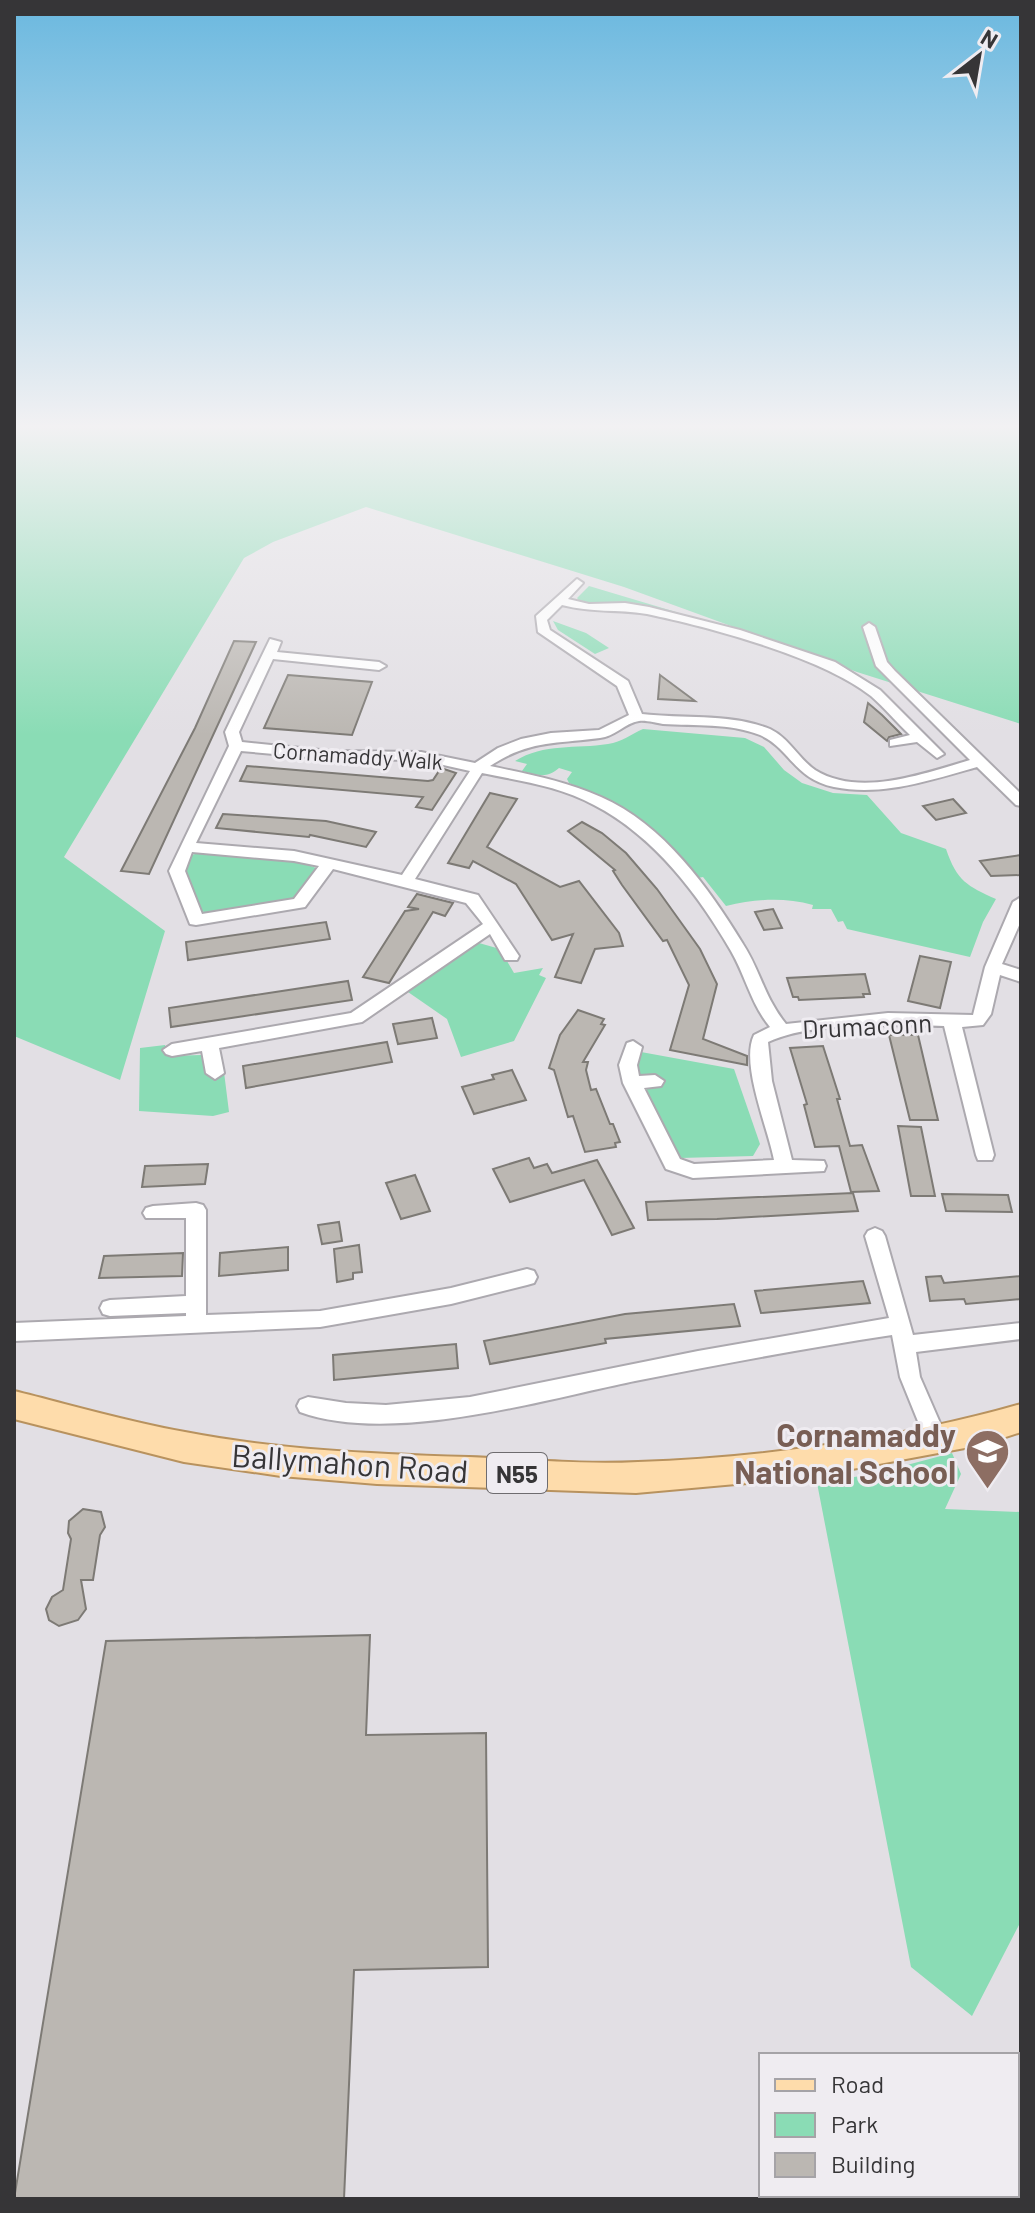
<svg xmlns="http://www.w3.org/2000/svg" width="1035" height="2213" viewBox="0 0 1035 2213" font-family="Barlow,sans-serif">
<rect width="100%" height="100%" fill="#e2dfe4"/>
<!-- green -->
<g fill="#8adcb5">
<polygon points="14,425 1021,425 1021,724 857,672 624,587 366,507 273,542 244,558 64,857 165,931 120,1080 14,1036"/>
<polygon points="589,586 686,615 627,603 581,603 577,598"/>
<polygon points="553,621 586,633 609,648 595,654 558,630"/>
<path d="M643,729l102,9 19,9 20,23 18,13 31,10 34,2 34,38 45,16c11,32 21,37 50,50l-13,23 -13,35 -123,-28 -4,-8 -5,1 -7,-13h-19l1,-4c-30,-8 -57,-6 -87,1l-23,-29 -5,1c-40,-46 -72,-71 -129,-95l-2,-4 5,-7 -13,-4c-12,11 -22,7 -37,3l5,-7 -12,-3c29,-18 61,-12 93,-17 14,-2 23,-10 35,-15z"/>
<polygon points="201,852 298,861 316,868 296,897 289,901 206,913 200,910 184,872 192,855"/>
<polygon points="479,943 500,949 514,973 543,968 539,975 546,978 514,1041 461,1057 447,1019 408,992"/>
<polygon points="165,1045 168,1056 201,1055 206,1075 224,1072 229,1112 213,1116 139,1111 140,1048"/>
<polygon points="641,1052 734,1069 760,1144 753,1156 680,1158 636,1068"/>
<polygon points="952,1453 961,1474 945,1509 1021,1512 1021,1921 972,2016 911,1967 817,1483 873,1474"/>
</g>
<!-- building -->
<g fill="#bbb7b2" stroke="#7d7a75" stroke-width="2">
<polygon points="234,641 256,642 149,874 121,871 195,728"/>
<polygon points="288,675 372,682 352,735 264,728"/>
<polygon points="660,675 695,701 658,699"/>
<polygon points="868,703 882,715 901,734 889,737 887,741 864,722"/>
<polygon points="247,766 428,781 433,780 441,768 456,773 432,810 416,807 423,797 240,781"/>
<polygon points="490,793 517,799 487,847 560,887 579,881 619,933 623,946 595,949 581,983 555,977 573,934 552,940 516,884 473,861 469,868 448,863"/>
<polygon points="953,799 966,813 936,820 923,806"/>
<polygon points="223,814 326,821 376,832 366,847 310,835 309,837 216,828"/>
<polygon points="582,822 602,833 626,853 657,889 700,949 717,984 703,1039 747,1056 747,1065 670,1050 689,985 667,940 663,941 622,885 613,871 615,870 568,831"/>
<polygon points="1021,855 1021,875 991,876 980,861"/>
<polygon points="417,894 453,903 445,916 433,912 389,983 363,977 405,911 419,909 408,907"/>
<polygon points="773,909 782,928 764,930 755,912"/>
<polygon points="326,922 330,939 188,960 186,942"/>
<polygon points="920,956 951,962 940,1008 908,1001"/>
<polygon points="865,974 870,994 863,994 864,997 799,1000 798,997 793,997 787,978"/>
<polygon points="348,981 352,1000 171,1027 169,1008"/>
<polygon points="578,1010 604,1019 601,1024 605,1025 583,1062 588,1062 586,1070 591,1090 596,1089 610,1124 613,1124 620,1142 615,1143 616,1147 585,1152 573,1116 568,1117 554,1070 549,1068 560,1035"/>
<polygon points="432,1018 437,1038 398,1044 393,1024"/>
<polygon points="889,1035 918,1035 938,1120 910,1120"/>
<polygon points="387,1042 392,1062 246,1088 243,1066"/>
<polygon points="823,1046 840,1099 837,1099 850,1146 862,1145 879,1191 851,1192 839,1146 815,1147 804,1105 807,1104 790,1048"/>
<polygon points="512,1070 526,1100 474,1114 462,1087 494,1079 492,1075"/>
<polygon points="898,1126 921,1127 935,1196 911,1196"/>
<polygon points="529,1158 534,1168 547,1164 552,1173 597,1160 634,1228 612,1235 584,1180 510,1202 493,1169"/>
<polygon points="208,1164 205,1184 142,1187 145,1166"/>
<polygon points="415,1175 430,1211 401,1219 386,1183"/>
<polygon points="853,1193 858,1211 717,1219 648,1220 646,1202"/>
<polygon points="942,1194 1008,1195 1012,1212 946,1211"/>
<polygon points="339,1222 342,1241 322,1244 318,1225"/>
<polygon points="359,1245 362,1272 353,1273 353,1279 337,1282 334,1249"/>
<polygon points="288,1247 288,1270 219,1276 220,1253"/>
<polygon points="183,1253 182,1276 99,1278 104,1256"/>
<polygon points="941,1276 944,1283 1021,1276 1021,1299 966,1304 964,1299 930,1301 926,1277"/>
<polygon points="863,1281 870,1303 761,1313 755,1291"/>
<polygon points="734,1304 740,1326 605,1339 606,1343 490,1364 484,1341 625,1314"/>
<polygon points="456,1344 458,1368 334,1380 333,1355"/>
<polygon points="83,1509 101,1512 105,1527 100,1535 93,1580 81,1580 86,1609 78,1620 59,1626 49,1620 46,1609 52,1597 63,1590 71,1539 68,1533 69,1521"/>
<polygon points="370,1635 366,1735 486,1733 488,1967 354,1970 344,2199 14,2199 106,1641"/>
</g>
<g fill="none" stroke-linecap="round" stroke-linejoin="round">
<defs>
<g id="street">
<path d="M577,579l6,4 -15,16 21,5 36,-1 24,4 91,23 95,32 45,28 64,64 -7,4 -20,-16 -27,4v-6l20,-5c-13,-12 -25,-27 -39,-39 -49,-39 -162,-69 -224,-82 -30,-5 -55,-1 -85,-9l-15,15 3,10 78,51 14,33c43,5 87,-1 128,15 19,9 28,29 45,41 45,28 110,3 155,-10l-94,-94 -13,-39 6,-4 6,4 12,35 8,9 126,123v12l-5,-1 -39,-38c-46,13 -95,30 -143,20 -40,-8 -44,-39 -74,-52 -30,-12 -65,-9 -97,-11 -7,-1 -17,-4 -24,-3 -14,2 -25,16 -39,17 -44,6 -71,2 -110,28 38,8 75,15 111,31 62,27 108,91 142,147 18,28 21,53 43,80l102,-11 85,2 12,-48 28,-65 8,-5v24l-19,43 19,6v12l-21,-7 -9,39 -8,11 -21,2 32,128 -2,5h-14l-2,-5 -32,-129c-50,-1 -131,-5 -176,16l4,39 20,79 32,1 2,5 -2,5 -131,7 -27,-9 -43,-86 -4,-18 8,-22 6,-2 9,6 -5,18 2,11 16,-1 9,6 -3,5 -17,2 36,71 14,5 80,-4c-6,-32 -34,-96 -20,-125l16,-8c-19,-23 -24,-50 -39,-76 -33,-57 -77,-115 -137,-146 -34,-19 -74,-24 -112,-32l-67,106 63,16 41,61 -2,4h-12l-15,-26 -128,88 -143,26 5,25 -9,6 -9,-6 -4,-22 -30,5 -6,-2 -3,-4 9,-6 179,-31 132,-89 -17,-21 -133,-34 -28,38 -109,18 -6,-1 -21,-53 60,-125 -4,-14 45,-93 11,3 -4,10 102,10 7,4 -7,4 -106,-11 -34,73 3,10 88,9 91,1 54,11 23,-15 23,-9 30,-6 48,-3 30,-15 -12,-29 -79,-54 -2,-16zM241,751l89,8 91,1 49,11 -68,104 -108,-24 -98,-8zM192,852l102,9 25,5 -25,33 -92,15 -17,-43z"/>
<polygon points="196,1203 203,1205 206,1210 206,1315 320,1311 451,1288 527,1269 534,1271 537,1277 534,1283 527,1285 451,1304 320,1327 14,1341 14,1323 186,1316 186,1313 110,1316 103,1314 100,1308 103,1302 110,1300 186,1296 186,1218 146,1218 143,1213 146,1208 153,1206"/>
<path d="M875,1228l7,3 3,5 28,99 108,-12v16l-105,13 4,25 27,62 -3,7 -8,3 -8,-3 -28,-69 -8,-42c-86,13 -171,29 -257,46 -93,19 -243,64 -335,31l-3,-6 3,-6 8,-3 38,6 40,2 84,-8 228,-46 191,-33 -24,-82 3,-5z"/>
</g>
<path id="primary" d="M14,1391c57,14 114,31 171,41 93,18 189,22 284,25 56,2 113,8 169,5 123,-4 265,-24 383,-58v28l-40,13 -177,33 -168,15 -259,-9 -96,-8 -97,-14 -170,-43z"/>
</defs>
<!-- street casing -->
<use href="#street" stroke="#aca9af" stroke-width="4"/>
<!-- primary casing -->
<use href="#primary" stroke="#b8925e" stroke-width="4"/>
<!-- street -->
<use href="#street" fill="#fff" fill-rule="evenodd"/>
<!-- primary -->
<use href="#primary" fill="#fedcab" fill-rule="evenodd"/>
</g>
<!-- sky -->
<linearGradient id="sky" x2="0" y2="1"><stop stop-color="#6ab8df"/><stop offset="0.58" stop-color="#f2f1f3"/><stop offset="1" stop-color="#f2f1f3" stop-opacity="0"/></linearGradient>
<rect width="1035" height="735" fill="url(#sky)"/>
<!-- icons -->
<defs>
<symbol id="school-pin" viewBox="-11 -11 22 30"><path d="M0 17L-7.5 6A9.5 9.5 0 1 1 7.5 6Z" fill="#8d6e63" stroke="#efecf1"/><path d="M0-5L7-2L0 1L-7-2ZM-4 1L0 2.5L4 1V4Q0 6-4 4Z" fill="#fff"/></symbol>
</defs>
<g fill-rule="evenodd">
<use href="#school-pin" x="962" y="1426" width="51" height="69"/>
</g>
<g text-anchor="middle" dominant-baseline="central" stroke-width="6" stroke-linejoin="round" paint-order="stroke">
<!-- far-street labels -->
<g font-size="22" fill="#363537" stroke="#efecf1">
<text transform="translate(358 755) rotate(4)">Cornamaddy Walk</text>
</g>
<!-- shield labels -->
<rect fill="#efecf1" stroke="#6e6c6f" stroke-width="2" x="487" y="1453" width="60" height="40" rx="6"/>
<g font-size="24" font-weight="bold" fill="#363537">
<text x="517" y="1473">N55</text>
</g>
<!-- street labels -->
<g font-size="26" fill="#363537" stroke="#efecf1">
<text transform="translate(867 1025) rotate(-3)">Drumaconn</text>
</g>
<!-- near-education labels -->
<g font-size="32" font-weight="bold" fill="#785e54" stroke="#efecf1" text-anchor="end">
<text x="956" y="1434">Cornamaddy<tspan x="956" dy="37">National School</tspan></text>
</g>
<!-- near-street labels -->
<g font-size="32" fill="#363537" stroke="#efecf1">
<text transform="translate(350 1462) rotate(4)">Ballymahon Road</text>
</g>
</g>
<!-- border -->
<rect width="1035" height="2213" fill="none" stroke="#363537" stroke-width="32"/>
<!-- legend -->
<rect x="759" y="2053" width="260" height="144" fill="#efecf1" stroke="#a5a3a7" stroke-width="2"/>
<rect x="775" y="2079" width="40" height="12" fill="#fedcab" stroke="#a5a3a7" stroke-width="2"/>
<text x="831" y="2093" font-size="24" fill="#363537">Road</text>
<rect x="775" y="2113" width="40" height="24" fill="#8adcb5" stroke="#a5a3a7" stroke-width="2"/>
<text x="831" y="2133" font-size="24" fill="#363537">Park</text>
<rect x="775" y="2153" width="40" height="24" fill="#bbb7b2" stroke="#a5a3a7" stroke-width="2"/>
<text x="831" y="2173" font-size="24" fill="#363537">Building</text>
<!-- north arrow -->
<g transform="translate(979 56) rotate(31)" stroke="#efecf1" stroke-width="6" paint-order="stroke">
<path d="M0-6L14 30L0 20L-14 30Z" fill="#363537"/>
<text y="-12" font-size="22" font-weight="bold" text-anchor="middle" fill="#363537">N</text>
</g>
</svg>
